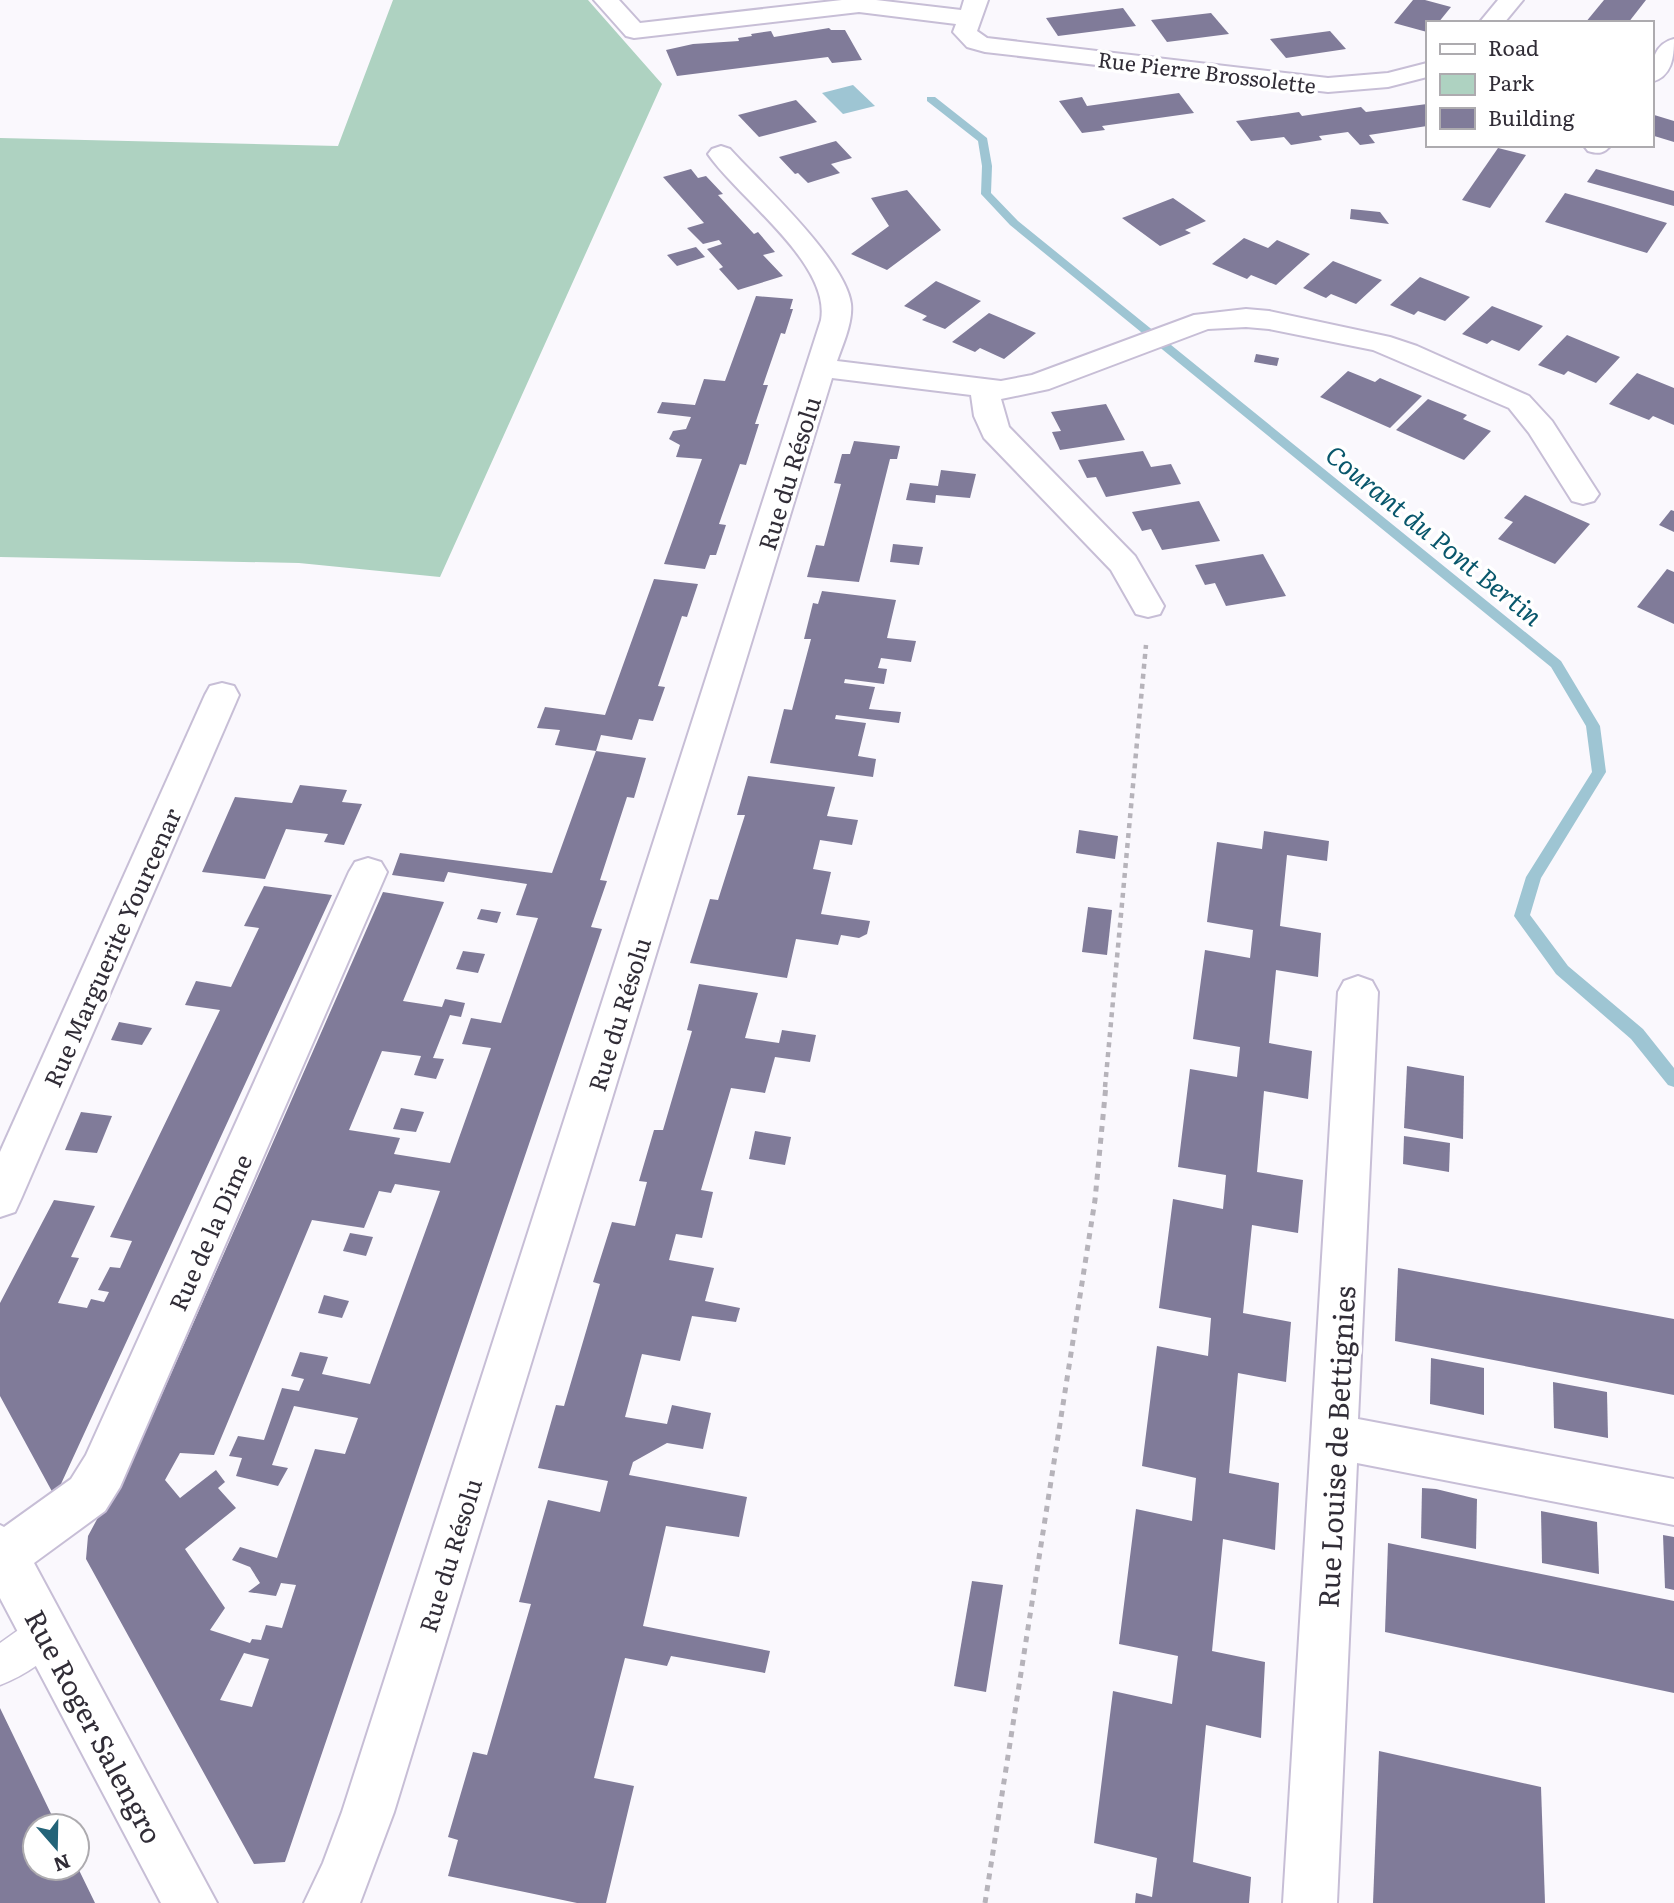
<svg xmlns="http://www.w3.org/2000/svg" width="1674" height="1903" viewBox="0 0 1674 1903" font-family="Literata,serif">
<rect width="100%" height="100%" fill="#faf8fd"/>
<!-- green -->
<polygon fill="#aed2c1" points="393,0 588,0 662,84 440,577 299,563 0,557 0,138 338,146"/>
<!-- water -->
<polygon fill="#9ec5d3" points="853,85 875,106 843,114 822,93"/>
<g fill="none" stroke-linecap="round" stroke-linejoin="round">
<!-- stream -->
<polygon fill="#9ec5d3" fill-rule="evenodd" points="927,97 935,97 987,138 992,166 991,193 1018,221 1561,661 1600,726 1606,772 1541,878 1530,915 1568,966 1643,1029 1674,1068 1674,1087 1668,1085 1631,1039 1556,974 1514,916 1526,877 1592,772 1586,726 1551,667 1010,225 981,194 982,166 978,141 927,101"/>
</g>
<!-- building -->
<g fill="#807b99" fill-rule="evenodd">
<polygon points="1413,0 1425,0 1451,7 1438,23 1427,23 1427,32 1394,23"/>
<polygon points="1604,0 1646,0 1628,23 1585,23"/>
<polygon points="1123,8 1136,26 1058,36 1046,18"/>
<polygon points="1211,13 1229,34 1167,42 1151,20"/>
<polygon points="829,28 831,30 845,30 862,60 832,63 828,57 677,76 666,50 693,44 739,41 738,38 752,36 751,34 771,31 774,37"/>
<polygon points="1330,31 1346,49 1286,58 1270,39"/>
<polygon points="1179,93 1194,113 1102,126 1105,130 1082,133 1059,101 1082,97 1087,106"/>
<polygon points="796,100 817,122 759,137 738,115"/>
<polygon points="1427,104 1427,126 1369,135 1375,143 1360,145 1348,132 1319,136 1322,140 1291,145 1284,137 1251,141 1236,121 1299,112 1302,116 1361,107 1366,112"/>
<polygon points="1651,114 1674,121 1674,142 1651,135"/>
<polygon points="836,141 852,158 831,164 840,173 808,183 798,173 795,174 779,157"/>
<polygon points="1498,148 1526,155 1490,208 1462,200"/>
<polygon points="691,169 698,178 706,176 723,194 718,195 754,234 758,232 775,252 763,255 783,276 738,290 719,269 723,267 707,249 722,244 719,240 703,244 687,228 704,223 663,177"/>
<polygon points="1596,169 1674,191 1674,206 1587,182"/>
<polygon points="907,190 941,230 887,270 851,254 889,226 871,198"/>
<polygon points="1565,193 1607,205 1667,223 1647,253 1545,222"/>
<polygon points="1173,198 1206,221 1185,230 1191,233 1160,246 1122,218"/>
<polygon points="1351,209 1380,212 1389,224 1350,219"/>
<polygon points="1244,238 1268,248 1277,240 1310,254 1276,285 1251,275 1247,279 1212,264"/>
<polygon points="696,247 705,257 677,266 667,255"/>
<polygon points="1333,261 1382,280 1356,304 1331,294 1326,298 1303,288"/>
<polygon points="1420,277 1470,297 1445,321 1418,311 1414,315 1390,305"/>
<polygon points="936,281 981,301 945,329 922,320 927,316 904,306"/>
<polygon points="756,296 793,299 790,309 793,309 785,334 781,333 763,385 768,385 755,424 759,424 746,465 740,464 719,524 726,525 716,555 710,555 705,569 664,564 702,459 676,457 680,445 669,439 673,431 686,429 691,417 657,413 662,402 695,405 704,379 725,381"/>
<polygon points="1492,306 1543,326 1519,351 1492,340 1487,344 1462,334"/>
<polygon points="989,313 1036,333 1004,359 980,348 975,352 952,342"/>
<polygon points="1567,335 1620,357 1596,383 1568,371 1564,375 1538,365"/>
<polygon points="1256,354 1279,358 1277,366 1254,362"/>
<polygon points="1348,371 1375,382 1380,378 1422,396 1390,428 1320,397"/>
<polygon points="1637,373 1674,388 1674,425 1653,416 1649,420 1609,404"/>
<polygon points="1428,399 1467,415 1463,419 1491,431 1464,460 1396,430"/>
<polygon points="1106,404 1125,440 1060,450 1052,432 1061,431 1051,412"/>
<polygon points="854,441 900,446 897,459 890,459 859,582 807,577 816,545 824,546 841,484 834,483 842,454 850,454"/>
<polygon points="1143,451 1151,467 1171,464 1181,484 1106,497 1096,477 1087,478 1078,460"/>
<polygon points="941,470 976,474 970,498 936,495 935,503 906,500 910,483 938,486"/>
<polygon points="1525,495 1590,524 1555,564 1498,539 1513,522 1504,518"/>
<polygon points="1199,501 1220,541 1162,550 1151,529 1142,531 1132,512"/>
<polygon points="1671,510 1674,511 1674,532 1659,525"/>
<polygon points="893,544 923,547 919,565 890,562"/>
<polygon points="1263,554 1286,596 1226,606 1215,583 1205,585 1195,565"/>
<polygon points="1667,569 1674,572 1674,624 1637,607"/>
<polygon points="654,579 698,584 687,617 682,616 658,686 665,687 653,721 639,719 632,740 601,735 596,751 555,745 560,730 537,728 545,707 605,715"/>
<polygon points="822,591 896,600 887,638 916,641 911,662 881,658 878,668 887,669 884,684 845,679 844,683 875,687 869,709 901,712 899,723 836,715 835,719 866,723 858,756 876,759 873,777 770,763 784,709 792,710 811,639 804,639 813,603 818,604"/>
<path d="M596,751l50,7 -12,40 -7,-1 -27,83 7,1 -16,46 11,2 -317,933 -31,2 -168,-305 2,-23 64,-119 231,-525 61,10 -41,99 39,6 3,-8 20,4 -4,14 -11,-2 -17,43 11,1 -8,20 -22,-4 7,-19 -39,-5 -33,79 51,8 -6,16 56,9 41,-115 -29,-4 9,-26 30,5 37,-105 -22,-3 11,-31 -79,-12 -4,10 -52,-7 8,-22 152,20zM395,1184l45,7 -70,193 -48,-10 6,-17 -28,-5 -9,24 13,3 -5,12 -17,-3 -18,52 -26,-4 -9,20 13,2 -6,18 42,10 10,-18 -16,-3 22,-59 64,12 -13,36 -30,-5 -38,109 -37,-11 -8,13 18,7 10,16 -12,9 28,4 5,-13 15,2 -14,43 -16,-3 -5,15 -9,-1 -2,4 -40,-13 15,-22 -40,-59 51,-41 -18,-20 7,-6 -9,-12 -36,28 -15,-18 15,-27 34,2 98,-235 52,8 15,-37 12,2zM244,1653l25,6 -17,48 -32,-7z"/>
<polygon points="748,776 835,787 827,816 858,820 852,845 820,840 813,869 831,872 821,914 870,921 867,934 859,938 841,935 838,945 796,939 787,978 690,963 710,899 718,900 745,815 737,815"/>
<polygon points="300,785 347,790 342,802 362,804 344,845 324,842 328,834 286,829 265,879 202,872 235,797 292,803"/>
<polygon points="1079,830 1118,836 1115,859 1076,853"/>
<polygon points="1264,831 1329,841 1327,861 1287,855 1280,926 1321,933 1318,977 1276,970 1269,1043 1312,1051 1308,1099 1264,1091 1257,1172 1303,1180 1298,1233 1252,1225 1243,1313 1291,1322 1286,1382 1238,1373 1229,1473 1279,1483 1275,1550 1223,1539 1212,1651 1265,1662 1261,1738 1206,1725 1193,1862 1251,1877 1249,1903 1135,1903 1136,1893 1152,1897 1157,1858 1094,1843 1113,1691 1172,1704 1178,1656 1119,1644 1136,1509 1192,1521 1196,1478 1142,1466 1157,1346 1208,1356 1211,1318 1159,1308 1173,1199 1223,1209 1226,1175 1178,1167 1190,1069 1237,1077 1240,1047 1193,1039 1205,950 1250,958 1253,930 1207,922 1217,842 1262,849"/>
<polygon points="264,886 332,895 55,1497 0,1396 0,1303 54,1200 95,1206 71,1257 79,1258 58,1303 87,1308 91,1299 104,1302 109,1292 98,1290 110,1267 120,1268 132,1241 110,1237 220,1010 185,1005 196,981 231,987 259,928 244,926"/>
<polygon points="1088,907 1112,910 1107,955 1082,952"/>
<polygon points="481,909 501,912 497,923 477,919"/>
<polygon points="463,951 485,954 478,973 456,969"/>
<polygon points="699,984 758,993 745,1038 779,1043 782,1030 816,1035 810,1062 775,1057 765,1093 731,1088 701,1190 713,1192 702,1238 676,1234 669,1260 714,1268 705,1301 740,1308 736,1322 692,1316 680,1361 642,1354 625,1417 667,1424 672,1405 711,1413 703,1449 667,1443 633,1462 629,1475 747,1497 739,1537 666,1526 643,1626 770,1651 765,1673 671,1656 667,1666 625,1658 594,1778 634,1786 606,1903 577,1903 448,1876 458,1840 448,1837 473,1752 487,1755 531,1604 519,1602 548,1500 600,1512 608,1481 538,1468 556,1405 564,1406 600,1284 593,1282 612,1222 635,1226 647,1182 639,1181 654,1130 663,1130 678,1079 692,1031 687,1030"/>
<polygon points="119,1022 152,1028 142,1045 111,1040"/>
<polygon points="1407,1066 1464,1076 1463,1139 1404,1128"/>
<polygon points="401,1108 424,1112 416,1132 393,1129"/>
<polygon points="81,1112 112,1116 97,1153 65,1150"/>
<polygon points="755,1131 791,1137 785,1165 749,1159"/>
<polygon points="1404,1136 1450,1143 1449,1172 1403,1164"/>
<polygon points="350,1233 373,1237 366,1256 343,1251"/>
<polygon points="1398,1268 1674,1319 1674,1395 1395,1341"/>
<polygon points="324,1295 349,1301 342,1318 318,1313"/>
<polygon points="1431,1358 1484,1368 1484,1415 1430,1404"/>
<polygon points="1553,1382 1607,1392 1608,1438 1554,1428"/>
<polygon points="1422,1488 1436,1489 1477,1499 1476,1549 1421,1538"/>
<polygon points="1541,1511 1597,1522 1599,1574 1542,1563"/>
<polygon points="1663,1535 1674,1537 1674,1590 1665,1588"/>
<polygon points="1388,1543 1674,1601 1674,1693 1385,1632"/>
<polygon points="972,1581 1003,1585 986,1692 954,1686"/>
<polygon points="0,1708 57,1826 35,1826 35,1868 78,1868 95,1903 0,1903"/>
<polygon points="1379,1751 1541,1787 1545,1903 1373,1903"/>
</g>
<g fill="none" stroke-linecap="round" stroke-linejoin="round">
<defs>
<path id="service" d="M45,1616l14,5 5,14c-10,23 -41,41 -64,50v-42l31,-22z"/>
<g id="minor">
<polygon points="594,0 619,0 640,23 842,0 876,0 961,10 964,0 988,0 977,31 987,38 1328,78 1388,73 1427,63 1427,77 1388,87 1328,92 985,52 967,47 953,32 956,24 859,12 634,38 626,36"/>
<polygon points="1498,0 1523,0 1504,23 1479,23"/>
<path d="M1674,39c0,18 -2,38 -23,43 0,-18 2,-38 23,-43z"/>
<path d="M1611,145c-7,9 -13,9 -23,6l-4,-5z"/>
<path d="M721,146l9,3c30,33 116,112 121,155 2,18 -8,40 -14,57l164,20 31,-6 162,-60 52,-6 23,2 121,26 27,9 112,50 23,25 47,73 -5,7 -11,3 -11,-3 -43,-68 -20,-25 -136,-58 -104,-21 -23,-2 -38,2 -159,60 -48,10 8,28 126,129 29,50 -4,8 -12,3 -12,-3 -25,-44 -127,-132 -10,-22 -3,-21 -139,-17 -438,1434 -34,91h-56l19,-40 19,-51 479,-1492c10,-57 -83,-122 -113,-166l4,-5z"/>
<polygon points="222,683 234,686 239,695 21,1199 15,1212 0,1217 0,1152 205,695 210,686"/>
<polygon points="368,858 381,862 387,872 120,1487 105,1511 34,1563 217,1903 161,1903 0,1598 0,1525 4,1527 71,1479 86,1455 349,872 355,862"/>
<polygon points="1358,976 1372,981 1378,992 1358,1419 1674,1479 1674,1525 1357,1463 1337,1903 1283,1903 1338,992 1344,981"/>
</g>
</defs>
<!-- service casing -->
<use href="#service" stroke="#c7bed6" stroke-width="3"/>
<!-- minor casing -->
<use href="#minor" stroke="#c7bed6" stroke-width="4"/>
<!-- path-far1 -->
<polyline stroke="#b6b3ba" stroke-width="4.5" stroke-dasharray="5 5" stroke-linecap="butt" points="1105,1087 1146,645"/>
<!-- path -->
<polyline stroke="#b6b3ba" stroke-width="5" stroke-dasharray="6 6" stroke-linecap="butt" points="985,1903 1095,1200 1106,1085"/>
<!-- service -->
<use href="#service" fill="#fff" fill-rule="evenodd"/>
<!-- minor -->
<use href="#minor" fill="#fff" fill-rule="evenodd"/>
</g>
<g text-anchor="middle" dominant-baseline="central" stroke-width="7" stroke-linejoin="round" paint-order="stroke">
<!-- far-street labels -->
<g font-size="21" fill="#312d37" stroke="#fff">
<text transform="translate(1207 71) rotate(7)">Rue Pierre Brossolette</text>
</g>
<!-- street labels -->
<g font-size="24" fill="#312d37" stroke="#fff">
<text transform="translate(788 473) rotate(-73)">Rue du Résolu</text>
<text transform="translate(111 947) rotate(-66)">Rue Marguerite Yourcenar</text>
<text transform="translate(618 1014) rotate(-73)">Rue du Résolu</text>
<text transform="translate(209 1232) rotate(-66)">Rue de la Dime</text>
<text transform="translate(449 1555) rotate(-73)">Rue du Résolu</text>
</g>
<!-- water labels -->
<g font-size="26" font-style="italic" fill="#09576c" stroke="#fff">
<text transform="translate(1435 534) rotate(39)">Courant du Pont Bertin</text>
</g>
<!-- near-street labels -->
<g font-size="28" fill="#312d37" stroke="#fff">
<text transform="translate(1335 1447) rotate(-87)">Rue Louise de Bettignies</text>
<text transform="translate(95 1726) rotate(62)">Rue Roger Salengro</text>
</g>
</g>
<!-- legend -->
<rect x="1426" y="21" width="228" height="126" fill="#ffffff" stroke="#adabaf" stroke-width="2"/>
<rect x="1440" y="44" width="35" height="10" fill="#ffffff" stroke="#adabaf" stroke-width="2"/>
<text x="1488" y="56" font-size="21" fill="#312d37">Road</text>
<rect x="1440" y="74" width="35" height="21" fill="#aed2c1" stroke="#adabaf" stroke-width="2"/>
<text x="1488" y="91" font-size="21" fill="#312d37">Park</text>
<rect x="1440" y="108" width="35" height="21" fill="#807b99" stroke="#adabaf" stroke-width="2"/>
<text x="1488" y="126" font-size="21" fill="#312d37">Building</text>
<!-- north arrow -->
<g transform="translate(56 1847) rotate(160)"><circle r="33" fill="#ffffff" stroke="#adabaf" stroke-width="2"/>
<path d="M0-5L12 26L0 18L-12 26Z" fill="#236378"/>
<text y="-10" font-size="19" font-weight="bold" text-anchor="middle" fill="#312d37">N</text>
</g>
</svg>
